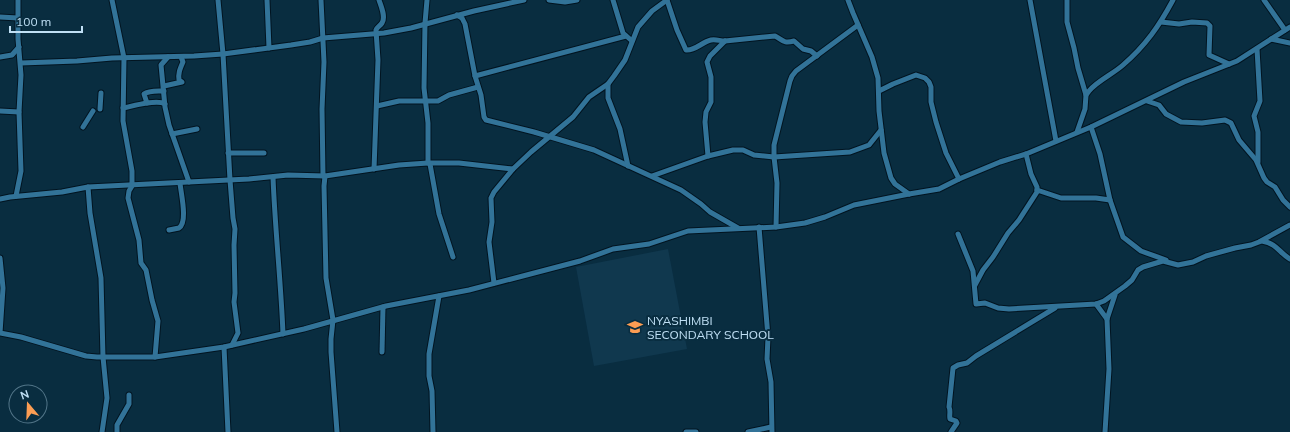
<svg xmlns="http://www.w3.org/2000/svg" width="1290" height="432" viewBox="0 0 1290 432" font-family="Mulish,sans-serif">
<rect width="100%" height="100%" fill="#092d40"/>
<!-- built -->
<polygon fill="#10384e" points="668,249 687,349 594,366 576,267"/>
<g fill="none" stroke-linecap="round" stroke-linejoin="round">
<defs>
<g id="street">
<polyline points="112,0 124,58 123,121 132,171 132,186 129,191 128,198 139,240 141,263 146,270 152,300 158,321 155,357"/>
<polyline points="218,0 223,54 230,180 233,218 235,229 234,245 235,293 234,302 238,333 232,345"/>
<polyline points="267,0 269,48"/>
<polyline points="321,0 324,62 322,109 323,176"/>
<polyline points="427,0 425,23 424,88 428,123 428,163"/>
<polyline points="549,0 565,2 577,0"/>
<polyline points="613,0 623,33 632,41"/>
<path d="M667,0l10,30 9,20c9,1 16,-8 25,-10 5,-1 9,1 14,1l50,-5c8,4 8,8 19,5l9,8 8,2 6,5"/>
<polyline points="848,0 853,13 872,57 878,78 879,111 884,153 891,178 895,184 909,194"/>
<polyline points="1030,0 1056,141"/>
<polyline points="1067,0 1067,22 1074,48 1078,68 1086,95"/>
<polyline points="1264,0 1285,30"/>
<polyline points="457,15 462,18 465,24 475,76 481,95 484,117 486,120 534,132 594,150 681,190 701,204 710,212 738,228"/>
<polyline points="0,17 18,18"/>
<polyline points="1161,22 1179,24 1192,22 1207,23 1210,26 1209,55 1229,64"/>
<polyline points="1271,39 1290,43"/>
<polyline points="1257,49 1260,101 1254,116 1258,132 1258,162"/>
<polyline points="0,57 12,55 19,47"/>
<polyline points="168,57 161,65 165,107 169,125 189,182"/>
<polyline points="21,63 77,61 112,58 194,56 223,54 291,45 310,42 323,38 384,33 411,28 474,11 524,0"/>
<polyline points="475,76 626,36"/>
<polyline points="608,84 608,98 620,129 628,166"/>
<path d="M164,86l18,-4 -3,-2c-1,-7 1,-11 4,-18l-2,-5"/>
<polyline points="879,91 893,84 916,75 925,78 929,82 931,87 931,102 936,122 946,153 959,179"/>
<polyline points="1147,101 1159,105 1166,114 1181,122 1202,123 1225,120 1231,123 1239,140 1256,160 1264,178 1267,182 1275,187 1283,200 1290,207"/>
<path d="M147,103l-3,-9c5,-4 14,-3 20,-3"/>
<polyline points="377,106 399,101 438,101 449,95 478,87"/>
<path d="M123,108c10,-2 34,-9 42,-4"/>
<polyline points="100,109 101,93"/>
<polyline points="0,111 19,112"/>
<polyline points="83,127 93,111"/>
<polyline points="1091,127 1100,154 1110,200 1123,237 1141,251 1166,260"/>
<path d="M1077,132l8,-23 1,-14 3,-4c8,-10 24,-17 34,-26 23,-20 36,-39 50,-65"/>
<polyline points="172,134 197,129"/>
<polyline points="228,153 264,153"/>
<polyline points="708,156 705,122 706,112 711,102 711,77 707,62 710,56 725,41"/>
<polyline points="430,164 439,214 453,257"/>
<path d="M374,169l4,-109 -2,-30c1,-3 4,-4 6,-7 4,-6 -1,-17 -3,-23"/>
<polyline points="325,176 324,186 326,278 333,320 331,339 331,352 337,432"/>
<polyline points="652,176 708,156 733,150 743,150 754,155 774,157 850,152 869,145 881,130"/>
<path d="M273,177c2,53 8,105 10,157"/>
<polyline points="88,187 90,213 101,278 103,357 107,398 102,432"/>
<polyline points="1037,190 1061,198 1096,198 1110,200"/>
<polyline points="16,196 21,171 19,112 21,75 18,39 18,0"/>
<polyline points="0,199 10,197 62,192 88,187 249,179 288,175 325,176 399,165 428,163 459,163 513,169"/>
<polyline points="759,227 768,337 767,359 771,382 772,432"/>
<polyline points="776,227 777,183 774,157 774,145 790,81 792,76 796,71 858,25"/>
<path d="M169,230l10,-2c9,-6 2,-34 1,-45"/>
<polyline points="958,234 973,271 976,304 985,303 998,308 1009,309 1096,304 1104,301 1125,286 1132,280 1138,270 1143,267 1163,261 1178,265 1193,262 1206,256 1235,248 1251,245 1259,242 1290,225"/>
<path d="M1262,241c16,3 16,11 28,18"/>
<polyline points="0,258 3,288 0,333 21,337 86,356 97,357 155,357 224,347 304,329 386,306 469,290 580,261 613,249 649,244 688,231 776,227 805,223 825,217 854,205 909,194 939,189 959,179 1000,162 1026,154 1091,127 1184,82 1237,61 1290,27"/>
<polyline points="494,283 489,242 492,222 491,198 494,192 513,169 531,152 573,117 589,97 608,84 614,76 625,60 638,27 652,11 667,0"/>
<polyline points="975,285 983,270 993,257 1008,233 1019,220 1037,192 1037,187 1031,174 1026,154"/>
<polyline points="1096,304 1107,319"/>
<polyline points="224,347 228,432"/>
<polyline points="382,352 383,307"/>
<polyline points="117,432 117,425 129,404 129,395"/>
<polyline points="433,432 432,391 429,376 429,354 439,296"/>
<polyline points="686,432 696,432"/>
<polyline points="748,432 771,427"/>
<path d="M951,432l6,-9 -1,-2 -6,-2c-1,-4 1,-8 -1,-12l4,-39 5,-3 9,-2 9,-7 79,-48"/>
<polyline points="1105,432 1109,369 1107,319 1115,295"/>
</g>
</defs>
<!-- street casing -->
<use href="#street" stroke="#021420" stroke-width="7"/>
<!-- street -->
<use href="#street" stroke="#327398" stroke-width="5"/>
</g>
<!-- icons -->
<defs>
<symbol id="school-bare" viewBox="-9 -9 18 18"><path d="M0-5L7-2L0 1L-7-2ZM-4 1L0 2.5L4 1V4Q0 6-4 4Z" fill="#fc9d53" stroke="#092d40" stroke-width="2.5" paint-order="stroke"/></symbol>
</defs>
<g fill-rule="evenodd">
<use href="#school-bare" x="624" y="316" width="22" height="22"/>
</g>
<g text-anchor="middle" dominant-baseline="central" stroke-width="4" stroke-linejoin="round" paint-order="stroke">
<!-- poi labels -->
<g font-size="12" fill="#c0e0f5" stroke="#092d40" text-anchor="start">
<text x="647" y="320">NYASHIMBI<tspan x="647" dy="14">SECONDARY SCHOOL</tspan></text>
</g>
</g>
<!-- north arrow -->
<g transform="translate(28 404) rotate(341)"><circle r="19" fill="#092d40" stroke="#527588"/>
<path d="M0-3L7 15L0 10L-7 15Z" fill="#fc9d53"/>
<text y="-6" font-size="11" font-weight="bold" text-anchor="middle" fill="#c0e0f5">N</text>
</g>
<!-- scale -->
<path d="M10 26v6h72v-6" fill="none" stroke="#c0e0f5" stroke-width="2"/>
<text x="16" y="26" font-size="12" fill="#c0e0f5" stroke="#092d40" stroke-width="3" paint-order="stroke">100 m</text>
</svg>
